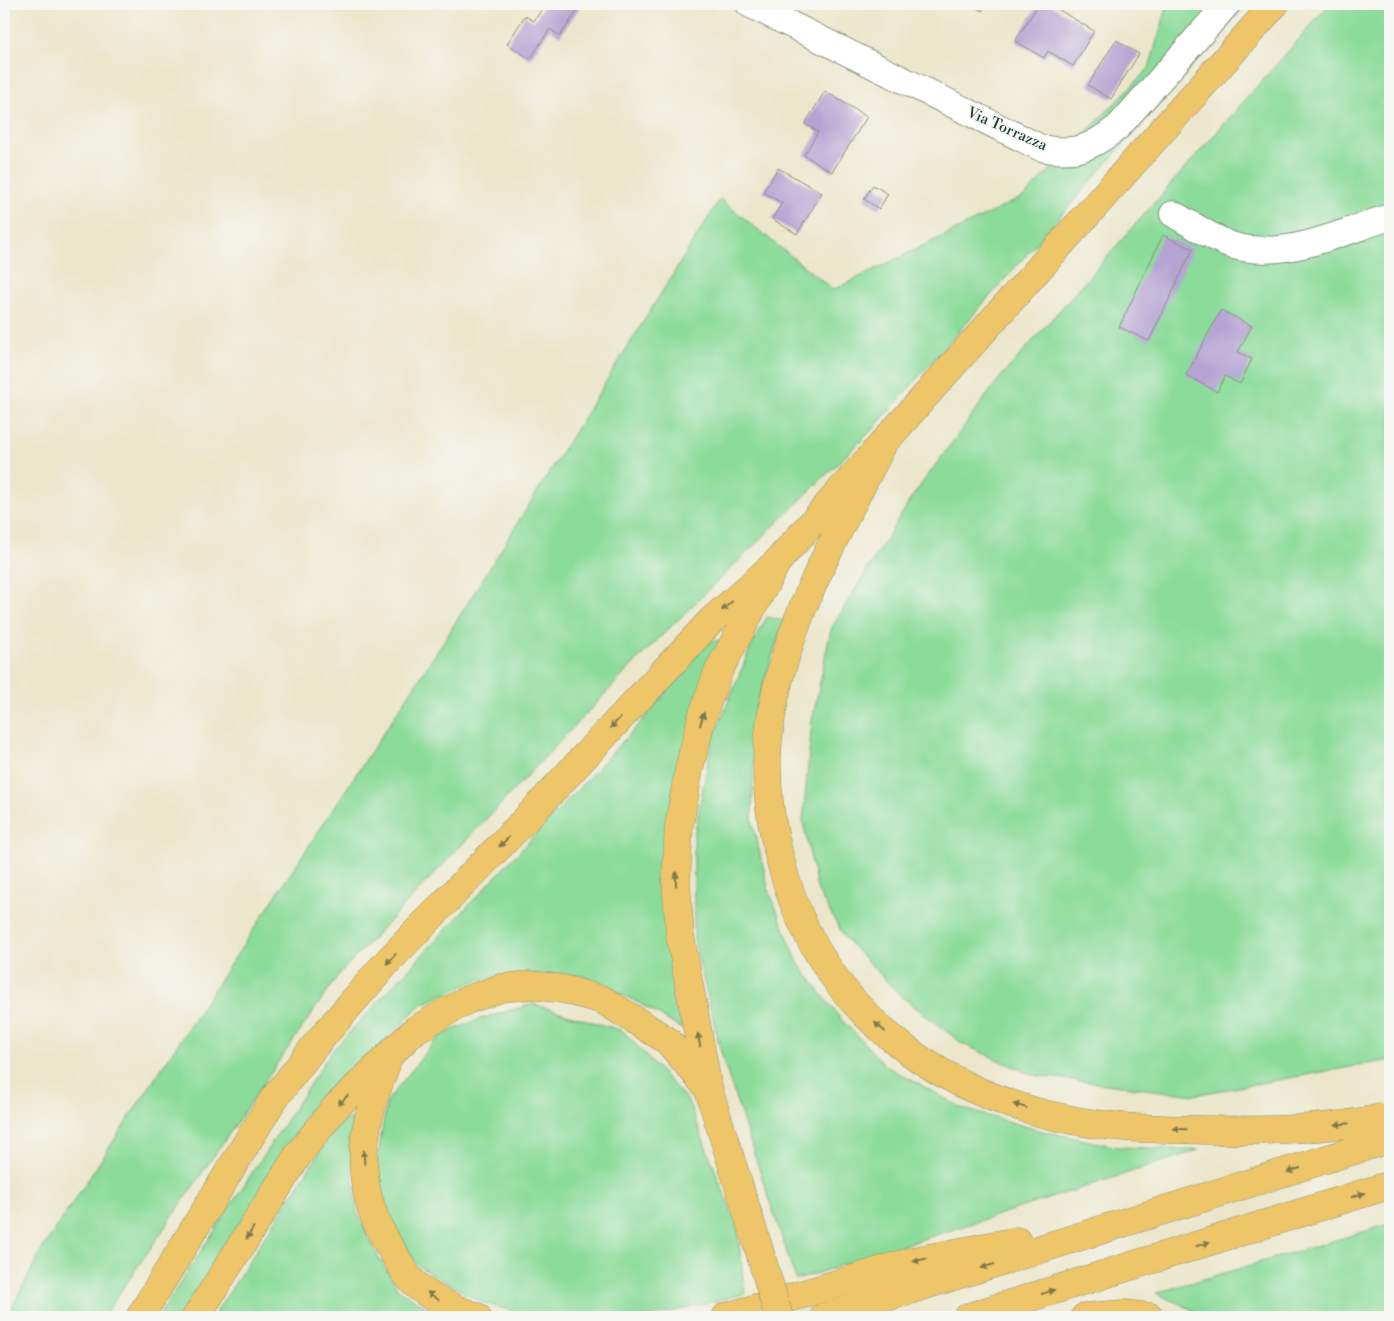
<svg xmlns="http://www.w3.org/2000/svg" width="1394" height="1321" viewBox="0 0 1394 1321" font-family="'Libre Bodoni',serif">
<rect width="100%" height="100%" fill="#f6f6f2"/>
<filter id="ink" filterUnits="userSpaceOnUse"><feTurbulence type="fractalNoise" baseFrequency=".02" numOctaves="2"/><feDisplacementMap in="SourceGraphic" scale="10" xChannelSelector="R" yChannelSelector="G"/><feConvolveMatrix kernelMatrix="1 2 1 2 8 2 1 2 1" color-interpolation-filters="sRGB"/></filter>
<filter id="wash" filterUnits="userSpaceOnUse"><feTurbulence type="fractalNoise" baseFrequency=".0096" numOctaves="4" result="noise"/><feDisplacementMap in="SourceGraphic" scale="20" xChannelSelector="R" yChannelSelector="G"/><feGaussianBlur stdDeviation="1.12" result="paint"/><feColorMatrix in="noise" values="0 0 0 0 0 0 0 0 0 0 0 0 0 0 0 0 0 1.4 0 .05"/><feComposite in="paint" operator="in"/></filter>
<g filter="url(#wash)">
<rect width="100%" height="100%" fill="#ebe6ca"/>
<!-- green -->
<g fill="#8bdb9a" stroke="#558c67">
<polygon points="1168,4 1247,4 872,430 642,655 339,974 103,1317 7,1317 43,1248 439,649 720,199 833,290 1025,196 1149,68"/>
<polygon points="1330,4 1390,4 1390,1060 1194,1095 1032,1075 963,1044 901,996 846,939 818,892 803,821 812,721 831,629 912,497 999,379"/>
<polygon points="767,617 784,621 755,709 752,821 769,891 798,963 840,1018 886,1066 964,1109 1038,1130 1117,1147 1199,1150 796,1280 723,1060 694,940 694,836 712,741 750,649"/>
<polygon points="721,640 667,914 682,1029 639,1003 584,976 527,974 477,980 420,1005 317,1111 185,1317 158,1317 331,1052 642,721 708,642"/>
<polygon points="533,1004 623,1031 688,1101 737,1226 745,1294 649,1317 536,1317 483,1303 419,1267 389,1219 377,1159 387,1101 440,1035 480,1019"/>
<polygon points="352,1117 351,1162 357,1212 375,1251 398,1289 442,1317 213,1317 336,1127"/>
<polygon points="1390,1224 1390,1317 1208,1317 1156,1293"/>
</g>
<g id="blocks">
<!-- building -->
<g fill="#b5a4d3">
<polygon points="545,4 582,4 560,36 550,29 530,59 507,44 525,16 534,21"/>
<polygon points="970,4 987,4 982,11"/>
<polygon points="1039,4 1049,4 1094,31 1073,66 1048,51 1044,58 1015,41"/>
<polygon points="1116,40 1139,54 1111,99 1088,85"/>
<polygon points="825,91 867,117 832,172 804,155 818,132 805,124"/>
<polygon points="778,168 822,193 797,234 772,219 782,203 763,192"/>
<polygon points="873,185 888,194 879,209 864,199"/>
<polygon points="1163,235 1193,249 1149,341 1119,327"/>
<polygon points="1221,310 1252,326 1238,352 1252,359 1240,384 1225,376 1217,392 1186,375"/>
</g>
</g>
</g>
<g filter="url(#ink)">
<use href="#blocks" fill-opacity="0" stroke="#85927f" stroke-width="1"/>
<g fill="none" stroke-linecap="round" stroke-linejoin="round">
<defs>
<g id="minor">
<path d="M749,4l292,144c35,7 50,0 77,-21l109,-123"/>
<path d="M1173,214c18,10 42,26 61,32 51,14 108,-14 156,-29"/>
</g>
<polyline id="major" points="757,1243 708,1088 680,935 676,882 679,826 689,769 702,717 718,672 777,562 1275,4"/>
<g id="highway">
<path d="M882,446c-48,94 -104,189 -114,295 -4,48 4,94 18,139 40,130 147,210 276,238 48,11 98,11 147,12 60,1 122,0 181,-14"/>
<path d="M386,1065c-28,68 -35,124 8,189 5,8 10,18 17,26 15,17 44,29 66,37"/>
<polyline points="140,1317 273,1100 317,1043 388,961 527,818 712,620 777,562"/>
<polyline points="196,1317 298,1155 335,1108 415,1030 467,1000 501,988 531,985 563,989 603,1000 668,1041 708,1088"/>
<polyline points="726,1317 913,1261 1017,1241"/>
<polyline points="824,1317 1390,1139"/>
<polyline points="968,1317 1390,1185"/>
<polyline points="1085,1317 1124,1314 1150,1317"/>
</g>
</defs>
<!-- minor casing -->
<use href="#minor" stroke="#85927f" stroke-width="28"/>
<!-- major casing -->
<use href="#major" stroke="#85927f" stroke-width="29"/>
<!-- highway casing -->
<use href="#highway" stroke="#85927f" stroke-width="29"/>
<!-- minor -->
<use href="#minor" stroke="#fff" stroke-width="26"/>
<!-- major -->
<use href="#major" stroke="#eec569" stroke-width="28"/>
<!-- highway -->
<use href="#highway" stroke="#eec569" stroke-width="28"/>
<defs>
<polyline id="major-bridge" points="757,1243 779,1317"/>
</defs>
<!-- major-bridge casing -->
<use href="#major-bridge" stroke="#85927f" stroke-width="29" stroke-linecap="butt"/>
<!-- major-bridge -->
<use href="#major-bridge" stroke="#eec569" stroke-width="28"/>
</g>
<!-- one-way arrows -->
<defs><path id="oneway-solid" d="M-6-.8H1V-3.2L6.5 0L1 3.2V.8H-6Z" transform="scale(1.25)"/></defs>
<g fill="#7c7a4c">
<use href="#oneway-solid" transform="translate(727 606) rotate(139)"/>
<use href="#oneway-solid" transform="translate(702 719) rotate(-73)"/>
<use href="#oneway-solid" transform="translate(615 723) rotate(133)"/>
<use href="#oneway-solid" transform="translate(504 842) rotate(134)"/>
<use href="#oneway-solid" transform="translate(676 879) rotate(-89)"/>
<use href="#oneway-solid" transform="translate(391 959) rotate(133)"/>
<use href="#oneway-solid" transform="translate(880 1027) rotate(-139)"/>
<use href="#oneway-solid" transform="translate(699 1040) rotate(-100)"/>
<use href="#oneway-solid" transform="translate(343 1100) rotate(136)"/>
<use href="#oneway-solid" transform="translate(1020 1106) rotate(-164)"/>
<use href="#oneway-solid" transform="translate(1342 1124) rotate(174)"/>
<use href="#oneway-solid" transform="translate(1180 1129) rotate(-178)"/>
<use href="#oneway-solid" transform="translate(364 1157) rotate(-93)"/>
<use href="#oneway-solid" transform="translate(1294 1170) rotate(162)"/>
<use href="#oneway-solid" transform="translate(1358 1195) rotate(-17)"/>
<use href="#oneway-solid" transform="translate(250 1233) rotate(121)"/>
<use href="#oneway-solid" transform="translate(1203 1244) rotate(-17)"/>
<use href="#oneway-solid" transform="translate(920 1260) rotate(168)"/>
<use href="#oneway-solid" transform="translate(988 1266) rotate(163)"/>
<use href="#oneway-solid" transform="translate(1048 1292) rotate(-17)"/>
<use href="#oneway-solid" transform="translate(433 1296) rotate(-145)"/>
</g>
</g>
<g text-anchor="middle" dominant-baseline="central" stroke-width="4" stroke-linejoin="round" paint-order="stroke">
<!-- street labels -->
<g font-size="15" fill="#1f3d34" stroke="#f6f6f2">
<text transform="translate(1007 129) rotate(24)">Via Torrazza</text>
</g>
</g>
<!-- margin -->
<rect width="1394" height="1321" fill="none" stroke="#f6f6f2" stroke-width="20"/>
</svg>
